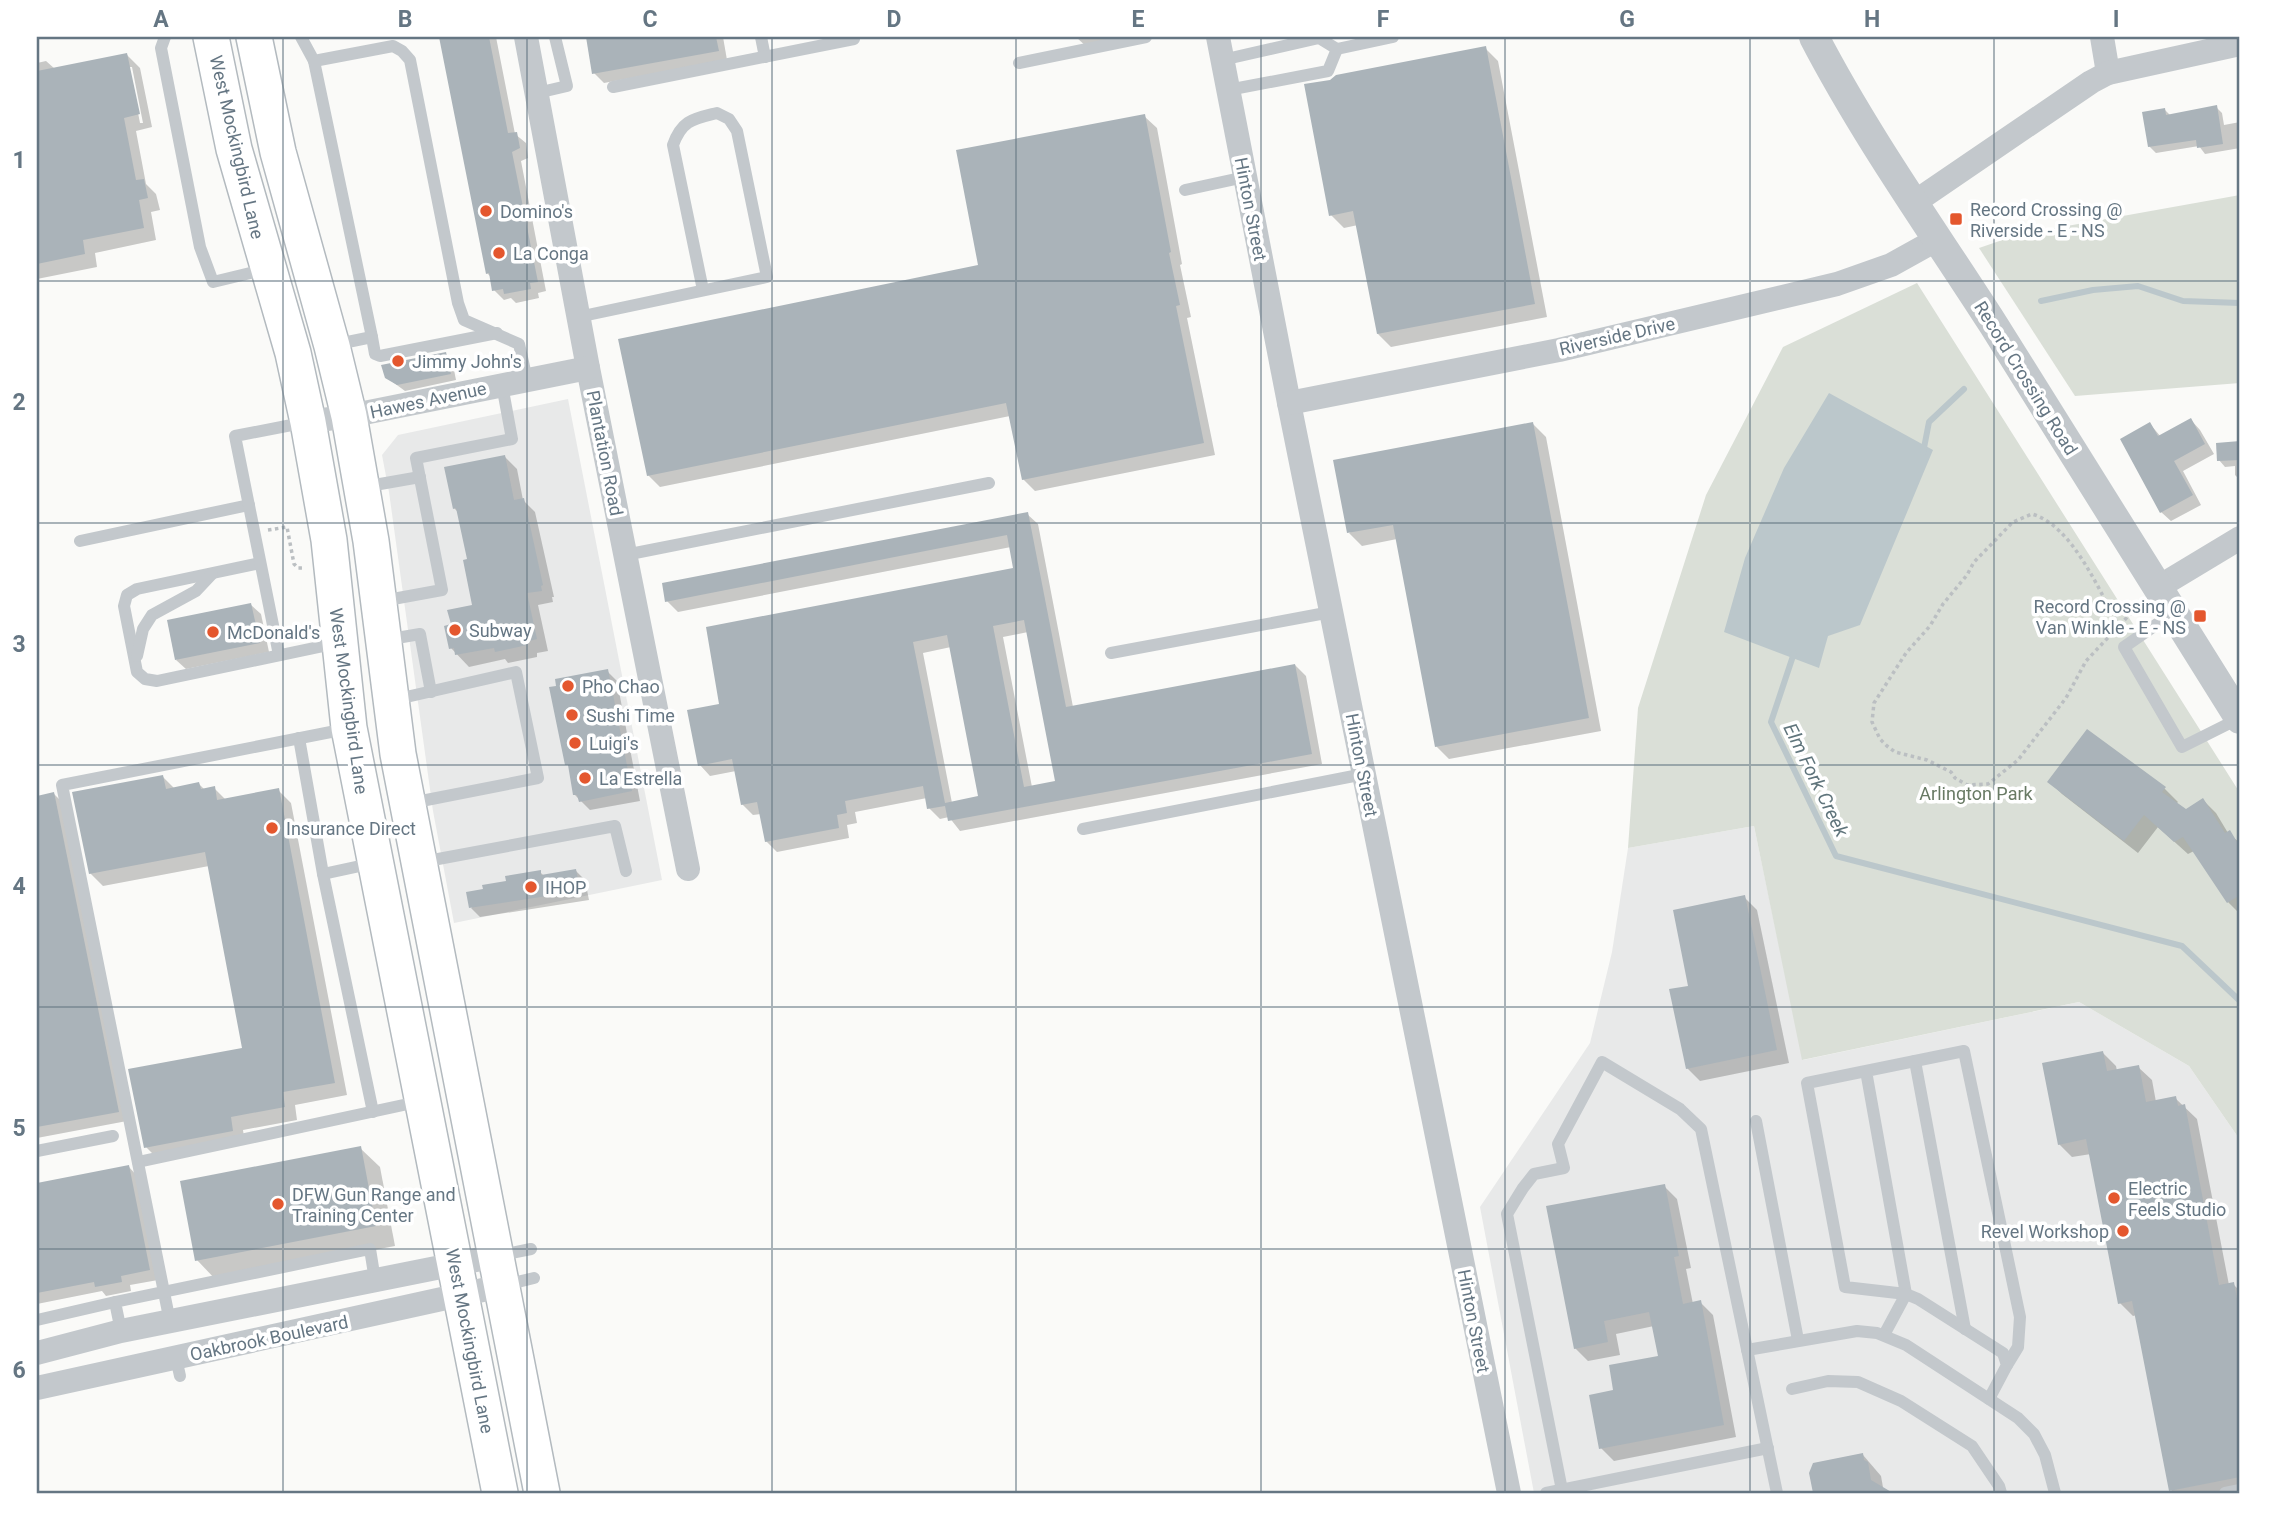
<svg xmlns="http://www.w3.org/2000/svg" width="2277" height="1530" viewBox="0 0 2277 1530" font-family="Roboto,sans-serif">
<rect width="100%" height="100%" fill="#fafaf8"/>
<!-- built -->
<g fill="#e8e9e9">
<polygon points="568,399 662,880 454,923 433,811 389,492 382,455 398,435"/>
<polygon points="1754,826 1803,1060 2079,1002 2189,1066 2240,1140 2240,1493 1534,1493 1480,1207 1590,1043 1612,952 1628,848"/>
</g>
<!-- green -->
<g fill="#dadfd7">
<polygon points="2240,195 2240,383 2075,396 1979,248 2017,235"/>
<polygon points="1917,283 2240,793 2240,1140 2189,1066 2079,1002 1802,1060 1754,826 1628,848 1638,708 1706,495 1783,347"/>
</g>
<!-- water -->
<polygon fill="#bbc7cb" points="1829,393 1933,450 1860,625 1828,636 1819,668 1724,632 1745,558 1784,468"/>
<!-- shadow -->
<g fill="#0003" fill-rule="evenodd">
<polygon points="440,37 496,37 515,134 526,143 528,158 521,161 546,291 538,293 539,298 516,303 511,298 504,300 494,290 492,278 487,273"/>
<polygon points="596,37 723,37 727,60 604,83 594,73 588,38"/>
<polygon points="1076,37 1155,37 1089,49"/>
<polygon points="1485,48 1498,61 1547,317 1391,347 1378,334 1358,225 1344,228 1331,215"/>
<path d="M127,55l13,13 12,59 -16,4 10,53 10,10 4,16 -9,2 5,28 -61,13 2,14 -60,12v-216l9,-2 9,8zM129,67h3l11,56h-3z"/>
<polygon points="2216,107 2222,113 2224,125 2240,122 2240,148 2205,154 2199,146 2156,153 2149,146 2165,110 2171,116"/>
<polygon points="1144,116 1157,128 1182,264 1180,265 1191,317 1187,318 1215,455 1035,491 1023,479 1010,416 660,487 648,475 980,267"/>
<polygon points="446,354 452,360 456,380 405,391 386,377"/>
<polygon points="2191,420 2200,430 2214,454 2183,471 2201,505 2171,521 2161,512 2150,424 2161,437"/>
<polygon points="1533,424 1546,437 1601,731 1449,759 1436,746 1397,539 1362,546 1349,533"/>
<polygon points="2240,443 2240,480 2235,475 2235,466 2225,467 2219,460 2218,444"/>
<polygon points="505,457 517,469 523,500 535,512 554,597 552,597 553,602 538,605 548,651 537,653 537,657 508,663 505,659 469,667 451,648 453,626 474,606 469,560 459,513 454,508"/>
<path d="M1027,514l11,10 35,183 222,-42 11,11 16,88 -362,67 -11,-14 -9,2 -11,-11 -2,-10 -72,14 2,11 -10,2 2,13 -72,14 -11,-11 -5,-27 -8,1 -11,-11 -6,-33 -26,5 -10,-11 21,-60 294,-136 -4,-22 -333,65 -11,-11zM1028,632l29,150 -25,5 -29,-150zM951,647l30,150 -29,6 -29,-150z"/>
<polygon points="251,605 261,614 269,652 186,669 176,660"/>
<polygon points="607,671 617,681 640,801 590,810 575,795 570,767 567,764"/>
<polygon points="2087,731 2165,789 2178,802 2176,804 2186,811 2203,800 2216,813 2228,833 2240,843 2240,914 2228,902 2194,851 2188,854 2158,827 2138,853 2062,794 2049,781"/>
<polygon points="163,777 175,789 199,784 205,790 214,788 226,800 278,790 291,803 347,1095 295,1105 297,1120 243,1130 245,1144 159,1160 146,1147 244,1049 209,866 103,886 90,873"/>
<polygon points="54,794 64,804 127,1121 37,1138 37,797"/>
<polygon points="576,871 585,880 589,900 480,917 471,908 508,882 540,872 544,876"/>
<polygon points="1744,897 1757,910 1789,1063 1700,1081 1687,1068 1690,987"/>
<polygon points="2103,1053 2116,1066 2117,1071 2138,1067 2152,1080 2156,1102 2175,1098 2197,1119 2229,1285 2233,1284 2240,1291 2240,1492 2174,1493 2171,1490 2137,1315 2133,1316 2120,1303 2091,1154 2072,1157 2059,1144"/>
<polygon points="360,1148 380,1167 395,1246 216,1280 197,1260"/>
<polygon points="129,1167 138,1177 158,1280 130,1285 131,1291 106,1296 102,1291 37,1304 37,1185"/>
<polygon points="1664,1186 1677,1199 1691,1268 1686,1269 1693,1304 1700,1302 1713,1315 1736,1437 1614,1461 1601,1448 1615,1392 1660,1357 1654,1326 1616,1334 1620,1355 1588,1361 1575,1348"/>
<polygon points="1863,1455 1881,1476 1884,1493 1813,1493"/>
</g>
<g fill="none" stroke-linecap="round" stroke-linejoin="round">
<!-- stream -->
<g stroke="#bbc7cb" stroke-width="6">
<polyline points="2041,301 2093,290 2138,286 2183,301 2240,303"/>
<polyline points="1923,453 1929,422 1964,389"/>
<polyline points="1794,653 1771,722 1836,856 2182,946 2240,1001"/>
</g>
</g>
<!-- building -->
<g fill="#aab3b9" fill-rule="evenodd">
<polygon points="439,37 489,37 508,133 517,132 520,148 512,152 538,282 530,283 531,289 504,294 503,289 492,291 489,273 486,274"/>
<polygon points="586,37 716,37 719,51 592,74"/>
<polygon points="1486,46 1535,304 1377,334 1353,211 1329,216 1304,84 1330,80 1336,75"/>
<polygon points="127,53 140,114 124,118 136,180 144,179 148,198 139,200 144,228 83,240 85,254 37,264 37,71"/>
<polygon points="2217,105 2223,144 2197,148 2196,140 2148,147 2142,112 2165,108 2166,115"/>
<polygon points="1145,114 1171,252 1169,253 1180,305 1176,306 1204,443 1022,480 1006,403 647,476 618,339 978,265 956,150"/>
<polygon points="446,352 451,374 397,385 385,378 381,365"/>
<polygon points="2191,418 2205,444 2174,461 2193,495 2160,513 2120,439 2150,422 2158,436"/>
<polygon points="1533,422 1589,718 1435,747 1393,525 1347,533 1333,460"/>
<polygon points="2240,441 2240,460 2217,461 2216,443"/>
<polygon points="505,455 514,500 524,498 543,585 541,586 542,591 527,593 537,639 526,642 527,645 495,652 494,648 455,655 454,648 449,649 444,626 451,624 447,610 472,605 463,560 467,559 456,508 453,509 444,467"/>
<path d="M1028,512l38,195 229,-43 17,90 -364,67 -3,-15 -18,3 -4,-23 -78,15 2,12 -10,2 2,13 -74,14 -8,-40 -16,3 -9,-46 -34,7 -11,-56 32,-6 -13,-77 307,-59 -6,-33 -342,67 -3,-19zM1024,620l31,161 -31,6 -31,-161zM947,635l31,161 -33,7 -32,-161z"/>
<polygon points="251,603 260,643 175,660 167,620"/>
<polygon points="608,669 632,791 579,802 577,795 573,795 568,765 565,765 549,687 556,686 555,679"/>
<polygon points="2087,729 2166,787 2162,792 2186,809 2203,798 2225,833 2230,830 2240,847 2240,895 2227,903 2183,837 2174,842 2144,815 2124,841 2047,782"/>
<polygon points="163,775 166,789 199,782 201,789 215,786 217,800 279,788 335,1083 283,1092 285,1107 231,1117 233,1131 144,1148 128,1069 242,1048 205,852 89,874 72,792"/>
<polygon points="54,792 119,1112 37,1127 37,796"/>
<polygon points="576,869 580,891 469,908 466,892 483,889 482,885 506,881 505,876 541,870 541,875"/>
<polygon points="1745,895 1777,1050 1686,1069 1669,989 1688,986 1673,910"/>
<polygon points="2103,1051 2107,1071 2139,1065 2146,1102 2176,1096 2178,1106 2185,1104 2219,1285 2234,1282 2240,1316 2240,1477 2169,1491 2132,1301 2118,1304 2086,1139 2058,1145 2042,1063"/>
<polygon points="361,1146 376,1226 195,1261 180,1181"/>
<polygon points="129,1165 150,1270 121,1276 122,1282 95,1287 94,1282 37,1293 37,1183"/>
<polygon points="1665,1184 1679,1256 1674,1257 1683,1304 1701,1300 1724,1425 1599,1449 1589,1395 1613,1390 1609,1365 1658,1356 1649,1312 1604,1321 1608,1342 1574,1349 1546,1206"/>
<polygon points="1863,1453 1864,1460 1868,1462 1871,1480 1893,1493 1813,1493 1809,1473 1813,1463"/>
</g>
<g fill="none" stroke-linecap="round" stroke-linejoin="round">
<defs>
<g id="secondary">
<polyline points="211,37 234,149 293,353 308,422 329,540 349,728 500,1493"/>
<polyline points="254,37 278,152 332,346 349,416 371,541 398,754 542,1493"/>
</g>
</defs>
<!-- secondary casing -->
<use href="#secondary" stroke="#b3babf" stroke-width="38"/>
<!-- path -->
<g stroke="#bbbfc2" stroke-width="3.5" stroke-dasharray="3.5 3.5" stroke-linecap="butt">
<polyline points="268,530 287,527 294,564 298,568 304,568"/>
<path d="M2119,626c-20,-35 -46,-100 -87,-112l-19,8 -39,40 -7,13 -24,29 -13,22 -24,27 -32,50 -2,19 8,17 7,7 8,6 32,8 24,12 4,6 12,7 21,-1 30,-24 48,-62 20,-37 46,-49"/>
</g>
<!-- service -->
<g stroke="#c3c8cc" stroke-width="12">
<polyline points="165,37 161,48 200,247 213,282 267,269"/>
<polyline points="301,37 314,61 393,46 402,51 410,60 458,303 464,320 519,344 527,380"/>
<polyline points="761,37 765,57"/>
<polyline points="1337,49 1393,37"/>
<polyline points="1222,60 1319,38 1337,49 1328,71 1228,90"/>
<polyline points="314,61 372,337 333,345"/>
<polyline points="1019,63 1146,37"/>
<polyline points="613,87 854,39"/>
<polyline points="537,93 567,86 555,37"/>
<polyline points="1185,190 1245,177"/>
<path d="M578,317l189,-40 -30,-146 -8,-12 -12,-6c-24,6 -35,7 -44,32l30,145"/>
<polyline points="372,337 375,354 380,356 497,333"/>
<polyline points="363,487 420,477"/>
<polyline points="80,541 249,505"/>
<polyline points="625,555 989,483"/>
<polyline points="260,563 137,589 127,595 124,606 137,672 145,679 157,681 338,643"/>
<polyline points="382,601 442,590 416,458 512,439 502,385"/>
<polyline points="2173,613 2124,647 2182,747 2240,718"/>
<polyline points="385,640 420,634 431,692"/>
<polyline points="1111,653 1331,612"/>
<polyline points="279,655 235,436 307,422"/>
<polyline points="137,656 143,629 152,615 196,591 212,574"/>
<polyline points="393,700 516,672 538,778 411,803"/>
<polyline points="299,738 323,874"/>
<polyline points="1083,829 1364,774"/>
<polyline points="422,862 615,826 626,871"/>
<polyline points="1915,1061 1965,1329"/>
<polyline points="1866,1071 1906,1294 1845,1287 1807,1083 1964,1051 2020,1317 2018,1347 2007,1365"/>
<polyline points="373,1112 323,874 374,863"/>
<polyline points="1756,1121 1798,1340"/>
<polyline points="37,1151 113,1136"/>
<polyline points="138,1162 422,1101"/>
<polyline points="497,1256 531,1249"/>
<polyline points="505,1285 534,1278"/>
<polyline points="37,1320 115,1302"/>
<polyline points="170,1322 62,785 346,729"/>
<polyline points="121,1331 115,1302 370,1249 375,1280"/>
<polyline points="1884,1335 1906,1294 1918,1299 2003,1353 2007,1365 1989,1399"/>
<polyline points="1747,1350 1857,1331 1877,1333 1906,1345 2018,1418 2034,1434 2045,1455 2055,1493"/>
<polyline points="176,1358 180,1376"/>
<polyline points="1792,1389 1828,1381 1858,1382 1901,1401 1972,1446 1999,1486 2001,1493"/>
<polyline points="1562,1490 1507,1214 1523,1188 1534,1174 1564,1168 1558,1144 1602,1062 1680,1109 1701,1129 1777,1493"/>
<polyline points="1546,1493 1768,1448"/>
<polyline points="2225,1493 2240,1490"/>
</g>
<!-- minor -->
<g stroke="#c3c8cc" stroke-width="24">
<polyline points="526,37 588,368 688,869"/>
<polyline points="1218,37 1289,403 1509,1493"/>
<polyline points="2102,37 2108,73"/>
<polyline points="1912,204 2091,82 2108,73 2240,44"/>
<polyline points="1289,403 1559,350 1837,284 1891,265 1936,240"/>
<polyline points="308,422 349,416 588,368"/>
<polyline points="2157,588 2240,538"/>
<polyline points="37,1353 121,1331 496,1256"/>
<polyline points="37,1388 501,1286"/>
</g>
<!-- tertiary -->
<path stroke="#c3c8cc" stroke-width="30" d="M1814,37c52,100 118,192 179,287 83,131 164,264 247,395"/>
<!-- secondary -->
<use href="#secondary" stroke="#fff" stroke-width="35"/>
</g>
<!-- grid -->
<path fill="none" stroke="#657683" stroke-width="2" stroke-opacity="0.55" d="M283,37v1456M527,37v1456M772,37v1456M1016,37v1456M1261,37v1456M1505,37v1456M1750,37v1456M1994,37v1456M37,281h2203M37,523h2203M37,765h2203M37,1007h2203M37,1249h2203"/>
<!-- markers -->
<g fill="#e4572e" stroke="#fff" stroke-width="2.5">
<circle cx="486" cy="211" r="7"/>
<rect x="1949" y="212" width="14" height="14" rx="3.5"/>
<circle cx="499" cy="253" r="7"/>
<circle cx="398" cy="361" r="7"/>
<rect x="2193" y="609" width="14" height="14" rx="3.5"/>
<circle cx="455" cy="630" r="7"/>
<circle cx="213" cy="632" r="7"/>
<circle cx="568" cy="686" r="7"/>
<circle cx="572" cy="715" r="7"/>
<circle cx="575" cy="743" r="7"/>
<circle cx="585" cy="778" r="7"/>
<circle cx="272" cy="828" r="7"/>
<circle cx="531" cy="887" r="7"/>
<circle cx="2114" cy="1198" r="7"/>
<circle cx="278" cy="1204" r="7"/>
<circle cx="2123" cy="1231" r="7"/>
</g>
<g text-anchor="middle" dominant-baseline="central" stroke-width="7" stroke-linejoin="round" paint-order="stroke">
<!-- street labels -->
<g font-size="18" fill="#657683" stroke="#fff">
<text transform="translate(237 147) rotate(77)">West Mockingbird Lane</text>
<text transform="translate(1251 209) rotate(79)">Hinton Street</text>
<text transform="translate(1617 336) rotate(-13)">Riverside Drive</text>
<text transform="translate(2026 378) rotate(58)">Record Crossing Road</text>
<text transform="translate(428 400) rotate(-12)">Hawes Avenue</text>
<text transform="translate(605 453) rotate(79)">Plantation Road</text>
<text transform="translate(349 701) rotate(82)">West Mockingbird Lane</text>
<text transform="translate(1362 765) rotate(79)">Hinton Street</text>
<text transform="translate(1474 1321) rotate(79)">Hinton Street</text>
<text transform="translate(269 1338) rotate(-12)">Oakbrook Boulevard</text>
<text transform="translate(470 1341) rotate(79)">West Mockingbird Lane</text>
</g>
<!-- poi labels -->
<g font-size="18" fill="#657683" stroke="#fff" text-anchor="start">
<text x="1970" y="209">Record Crossing @<tspan x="1970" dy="21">Riverside - E - NS</tspan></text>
<text x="500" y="211">Domino's</text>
<text x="513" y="253">La Conga</text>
<text x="412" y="361">Jimmy John's</text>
<text x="2186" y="606" text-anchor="end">Record Crossing @<tspan x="2186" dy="21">Van Winkle - E - NS</tspan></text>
<text x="469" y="630">Subway</text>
<text x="227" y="632">McDonald's</text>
<text x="582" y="686">Pho Chao</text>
<text x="586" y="715">Sushi Time</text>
<text x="589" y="743">Luigi's</text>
<text x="599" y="778">La Estrella</text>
<text x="286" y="828">Insurance Direct</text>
<text x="545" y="887">IHOP</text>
<text x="2128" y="1188">Electric<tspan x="2128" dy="21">Feels Studio</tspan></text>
<text x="292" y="1194">DFW Gun Range and<tspan x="292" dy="21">Training Center</tspan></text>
<text x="2109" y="1231" text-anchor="end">Revel Workshop</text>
</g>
<!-- park labels -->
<g font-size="18" fill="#687a64" stroke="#fff">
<text x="1976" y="793">Arlington Park</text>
</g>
<!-- water labels -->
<g font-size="19" font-style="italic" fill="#60757c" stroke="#fff">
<text transform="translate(1816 780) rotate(64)">Elm Fork Creek</text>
</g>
</g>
<!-- border -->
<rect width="2277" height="1530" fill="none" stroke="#ffffff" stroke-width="77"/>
<rect x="38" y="38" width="2200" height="1454" fill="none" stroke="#657683" stroke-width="2.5"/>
<g font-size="23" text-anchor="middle" font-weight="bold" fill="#657683">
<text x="161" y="27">A</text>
<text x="405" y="27">B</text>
<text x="650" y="27">C</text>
<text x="894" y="27">D</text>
<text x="1138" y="27">E</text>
<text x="1383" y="27">F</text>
<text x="1627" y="27">G</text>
<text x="1872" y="27">H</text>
<text x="2116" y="27">I</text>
<text x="19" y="168">1</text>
<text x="19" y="410">2</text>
<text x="19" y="652">3</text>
<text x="19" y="894">4</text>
<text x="19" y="1136">5</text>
<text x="19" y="1378">6</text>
</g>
</svg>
